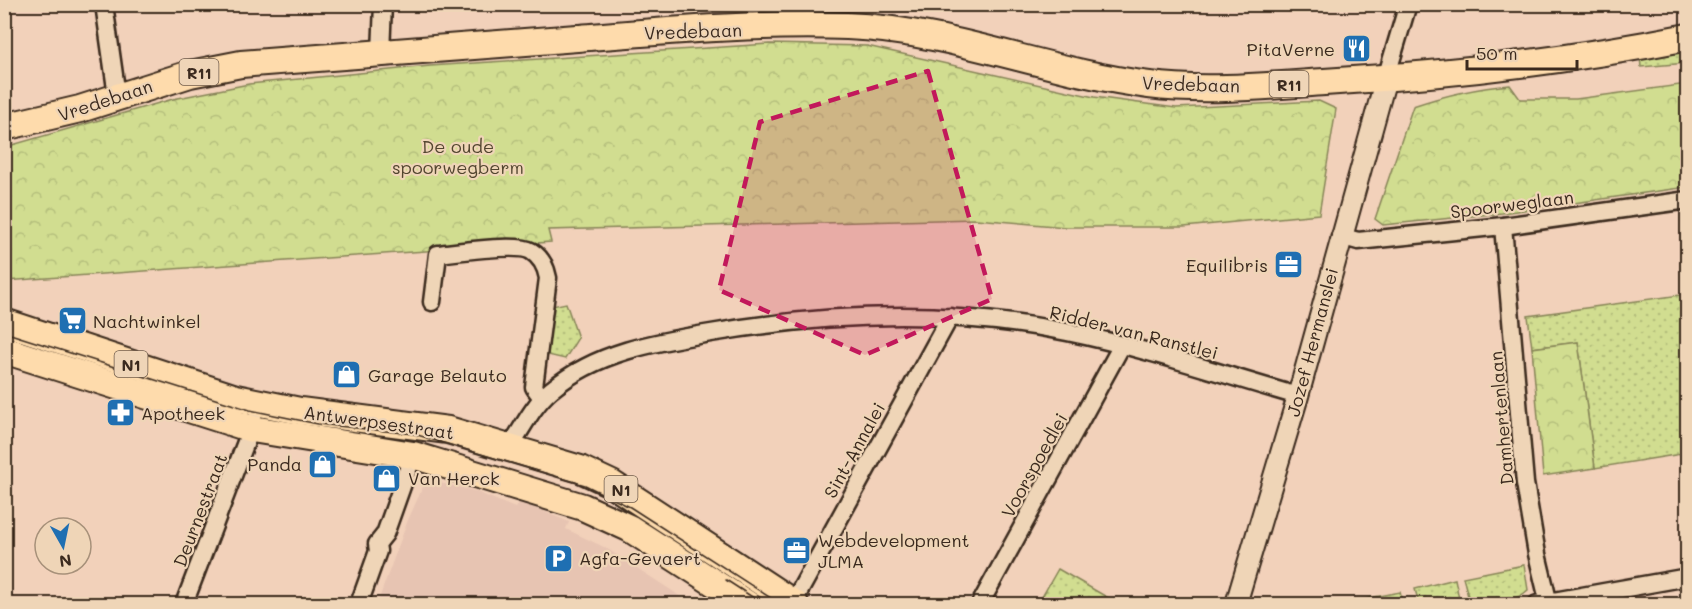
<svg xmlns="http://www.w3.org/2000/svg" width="1692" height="609" viewBox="0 0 1692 609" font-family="Mali,sans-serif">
<defs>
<pattern id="green-dots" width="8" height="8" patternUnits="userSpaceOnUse" patternTransform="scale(1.5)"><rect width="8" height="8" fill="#d1dd90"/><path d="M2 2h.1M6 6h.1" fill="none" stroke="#b4be7c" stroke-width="1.8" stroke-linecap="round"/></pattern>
<pattern id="forest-crowns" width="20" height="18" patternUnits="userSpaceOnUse" patternTransform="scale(1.5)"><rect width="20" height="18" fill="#d1dd90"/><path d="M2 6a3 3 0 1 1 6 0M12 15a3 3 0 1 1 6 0" fill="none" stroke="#b4be7c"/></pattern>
</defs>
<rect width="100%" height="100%" fill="#f2d1ba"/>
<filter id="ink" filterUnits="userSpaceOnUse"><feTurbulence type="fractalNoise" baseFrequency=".0167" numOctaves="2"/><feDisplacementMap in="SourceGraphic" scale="12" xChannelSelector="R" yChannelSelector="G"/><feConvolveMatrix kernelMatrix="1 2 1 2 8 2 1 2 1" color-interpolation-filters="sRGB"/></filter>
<g filter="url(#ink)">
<!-- built -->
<polygon fill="#e7c4b2" points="426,480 472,490 515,508 519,501 569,522 566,529 606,548 674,592 689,604 377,604 408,520"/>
<!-- green -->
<g fill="url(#green-dots)" stroke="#868457" stroke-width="1.5">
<polygon points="1687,47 1687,63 1641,67 1640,56"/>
<polygon points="1687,294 1687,453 1595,468 1578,342 1532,348 1528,316"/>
<polygon points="566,303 578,338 565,359 548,355 552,306"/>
<path d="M1524,565l4,25c-14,13 -39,15 -58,14l-7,-27z"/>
<polygon points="1058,569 1110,599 1132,604 1038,604"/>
<polygon points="1455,579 1460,604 1419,604 1415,589"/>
<polygon points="1400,592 1403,604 1338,604"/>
</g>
<!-- forest -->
<g fill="url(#forest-crowns)" stroke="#868457" stroke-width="1.5">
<polygon points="769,44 867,46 1094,97 1176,108 1319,101 1336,109 1319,214 1184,227 1066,227 976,219 548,230 551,242 5,281 5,147 173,99 249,84 430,66"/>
<path d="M1687,84v103l-185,26 -119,12 -8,-6 38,-113c33,-11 62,-18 97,-21l10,14h56z"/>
<polygon points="1578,342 1595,468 1543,476 1532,348"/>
</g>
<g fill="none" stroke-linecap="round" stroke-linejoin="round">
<defs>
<g id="minor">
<polyline points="104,4 117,96"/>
<polyline points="381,53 383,4"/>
<polyline points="1386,78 1408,4"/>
<polyline points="1503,226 1525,483 1537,554 1549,604"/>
<polyline points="1340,236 1358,241 1503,226 1688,200"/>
<path d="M432,302l6,-48c18,-2 80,-11 93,-3 10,6 15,16 17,27l-14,109 8,11"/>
<path d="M509,448c13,-19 24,-43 42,-58 45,-38 104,-48 160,-57 117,-20 239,-25 356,-1 78,16 154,42 231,64"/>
<polyline points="793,603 950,317"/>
<polyline points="184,604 254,421"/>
<polyline points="359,604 378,551 377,544 385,534 413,455"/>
<polyline points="980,604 1122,345"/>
<polyline points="1537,604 1688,577"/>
</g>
<polyline id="tertiary" points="1236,604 1298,396 1386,78"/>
<g id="primary">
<path d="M4,127l76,-18 110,-35 51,-10c112,-9 224,-18 336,-26 89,-7 181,-15 270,-12 103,4 200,46 302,59 57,7 118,1 175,-3 123,-7 243,-21 364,-45"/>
<polyline points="4,322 236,398 300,411 448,430 580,469 612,484 795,604"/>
<polyline points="4,350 252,429 413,455 583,507 629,528 747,604"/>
</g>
</defs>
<!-- minor casing -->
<use href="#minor" stroke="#3b2a1e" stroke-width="21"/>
<!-- tertiary casing -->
<use href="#tertiary" stroke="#3b2a1e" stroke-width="24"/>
<!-- primary casing -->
<use href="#primary" stroke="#3b2a1e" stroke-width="30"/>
<!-- minor -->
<use href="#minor" stroke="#efd5b7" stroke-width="16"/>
<!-- tertiary -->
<use href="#tertiary" stroke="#efd5b7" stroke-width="20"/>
<!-- primary -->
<use href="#primary" stroke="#fedbac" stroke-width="26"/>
<!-- tram -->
<g stroke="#3b2a1e" stroke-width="1.5">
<polyline points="4,332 250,410 318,424 414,434 585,485 630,507 780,604"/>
<polyline points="726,580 763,604"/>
</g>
</g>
</g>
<!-- marked area -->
<path fill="#c2185b" fill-opacity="0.2" stroke="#c2185b" stroke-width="4.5" stroke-dasharray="12 8" stroke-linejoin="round" d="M928,71l64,228 -127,56 -146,-65 41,-168z"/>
<!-- icons -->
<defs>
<symbol id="restaurant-square" viewBox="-11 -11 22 22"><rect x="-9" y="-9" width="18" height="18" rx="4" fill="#1f6fb2" stroke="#efd5b7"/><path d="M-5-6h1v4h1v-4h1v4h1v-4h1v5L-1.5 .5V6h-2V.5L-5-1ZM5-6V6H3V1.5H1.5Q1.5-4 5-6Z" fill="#fff"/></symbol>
<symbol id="office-square" viewBox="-11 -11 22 22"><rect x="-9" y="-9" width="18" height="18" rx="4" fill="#1f6fb2" stroke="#efd5b7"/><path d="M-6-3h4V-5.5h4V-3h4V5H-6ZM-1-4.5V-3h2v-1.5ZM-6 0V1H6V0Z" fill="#fff"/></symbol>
<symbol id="supermarket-square" viewBox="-11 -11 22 22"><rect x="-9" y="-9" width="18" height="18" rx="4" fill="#1f6fb2" stroke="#efd5b7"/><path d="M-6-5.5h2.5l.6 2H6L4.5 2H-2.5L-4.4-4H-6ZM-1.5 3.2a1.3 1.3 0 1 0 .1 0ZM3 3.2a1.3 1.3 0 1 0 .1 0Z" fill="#fff"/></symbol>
<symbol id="shop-square" viewBox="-11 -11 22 22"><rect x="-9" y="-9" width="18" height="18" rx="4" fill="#1f6fb2" stroke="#efd5b7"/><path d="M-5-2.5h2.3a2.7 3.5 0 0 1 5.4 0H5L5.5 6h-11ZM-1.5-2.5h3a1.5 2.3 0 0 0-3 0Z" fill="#fff"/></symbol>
<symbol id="pharmacy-square" viewBox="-11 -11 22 22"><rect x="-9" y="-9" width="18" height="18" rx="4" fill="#1f6fb2" stroke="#efd5b7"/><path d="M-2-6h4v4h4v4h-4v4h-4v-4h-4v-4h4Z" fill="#fff"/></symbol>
<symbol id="parking-square" viewBox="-11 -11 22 22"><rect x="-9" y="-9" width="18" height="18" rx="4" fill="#1f6fb2" stroke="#efd5b7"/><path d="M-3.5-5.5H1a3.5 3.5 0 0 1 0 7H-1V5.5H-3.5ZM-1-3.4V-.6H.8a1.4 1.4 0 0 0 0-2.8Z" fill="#fff"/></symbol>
</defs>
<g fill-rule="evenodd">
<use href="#restaurant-square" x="1340" y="32" width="33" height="33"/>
<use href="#office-square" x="1272" y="248" width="33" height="33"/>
<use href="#supermarket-square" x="56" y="304" width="33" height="33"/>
<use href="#shop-square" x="330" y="358" width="33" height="33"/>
<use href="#pharmacy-square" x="104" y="396" width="33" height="33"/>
<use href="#shop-square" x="306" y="448" width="33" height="33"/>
<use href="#shop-square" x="370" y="462" width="33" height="33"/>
<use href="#office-square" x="780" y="534" width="33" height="33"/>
<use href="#parking-square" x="542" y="542" width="33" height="33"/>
</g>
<g text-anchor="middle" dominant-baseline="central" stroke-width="4.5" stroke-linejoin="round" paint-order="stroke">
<!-- shield labels -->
<g fill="#efd5b7" stroke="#715d4c" stroke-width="1.5">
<rect x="179.5" y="59" width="39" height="26" rx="4.5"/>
<rect x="1269.5" y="71" width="39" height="26" rx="4.5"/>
<rect x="114.5" y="351" width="33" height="26" rx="4.5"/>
<rect x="604.5" y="476" width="33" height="26" rx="4.5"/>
</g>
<g font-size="16" font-weight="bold" fill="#3b2a1e">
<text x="199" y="72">R11</text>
<text x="1289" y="84">R11</text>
<text x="131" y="364">N1</text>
<text x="621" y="489">N1</text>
</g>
<!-- street labels -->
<g font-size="18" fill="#3b2a1e" stroke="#efd5b7">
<text transform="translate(693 31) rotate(-2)">Vredebaan</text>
<text transform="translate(1191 84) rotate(2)">Vredebaan</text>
<text transform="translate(105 100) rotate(-18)">Vredebaan</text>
<text transform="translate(1512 204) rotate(-7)">Spoorweglaan</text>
<text transform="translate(1134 332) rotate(14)">Ridder van Ranstlei</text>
<text transform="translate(1312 342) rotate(-75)">Jozef Hermanslei</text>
<text transform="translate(1501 418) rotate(-95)">Damhertenlaan</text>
<text transform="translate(379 422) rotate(8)">Antwerpsestraat</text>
<text transform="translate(854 450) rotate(-61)">Sint-Annalei</text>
<text transform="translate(1034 465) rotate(-61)">Voorspoedlei</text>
<text transform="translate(200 510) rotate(-69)">Deurnestraat</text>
</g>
<!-- poi labels -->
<g font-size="18" fill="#3b2a1e" stroke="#efd5b7" text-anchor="start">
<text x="1335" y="49" text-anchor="end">PitaVerne</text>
<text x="1268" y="265" text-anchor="end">Equilibris</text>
<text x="93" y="321">Nachtwinkel</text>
<text x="368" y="375">Garage Belauto</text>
<text x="141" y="413">Apotheek</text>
<text x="302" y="464" text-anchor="end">Panda</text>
<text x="408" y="478">Van Herck</text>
<text x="818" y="540">Webdevelopment<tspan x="818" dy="21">JLMA</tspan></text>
<text x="579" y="558">Agfa-Gevaert</text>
</g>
<!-- park labels -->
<g font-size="18" fill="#52452f" stroke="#efd5b7">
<text x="458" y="146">De oude<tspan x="458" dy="21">spoorwegberm</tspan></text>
</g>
</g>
<!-- margin -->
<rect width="1692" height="609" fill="none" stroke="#efd5b7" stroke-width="24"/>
<rect x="12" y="12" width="1668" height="585" fill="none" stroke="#3b2a1e" stroke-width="2" filter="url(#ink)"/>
<!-- north arrow -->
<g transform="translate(63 546) rotate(171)"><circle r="28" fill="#efd5b7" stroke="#a7917a" stroke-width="1.5"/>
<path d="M0-4.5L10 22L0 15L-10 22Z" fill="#1f6fb2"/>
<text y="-9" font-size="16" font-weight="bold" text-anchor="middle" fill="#3b2a1e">N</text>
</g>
<!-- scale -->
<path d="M1467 60v9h110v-9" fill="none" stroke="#3b2a1e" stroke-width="3"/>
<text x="1476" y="60" font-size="18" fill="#3b2a1e" stroke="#efd5b7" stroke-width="4.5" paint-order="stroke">50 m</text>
</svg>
